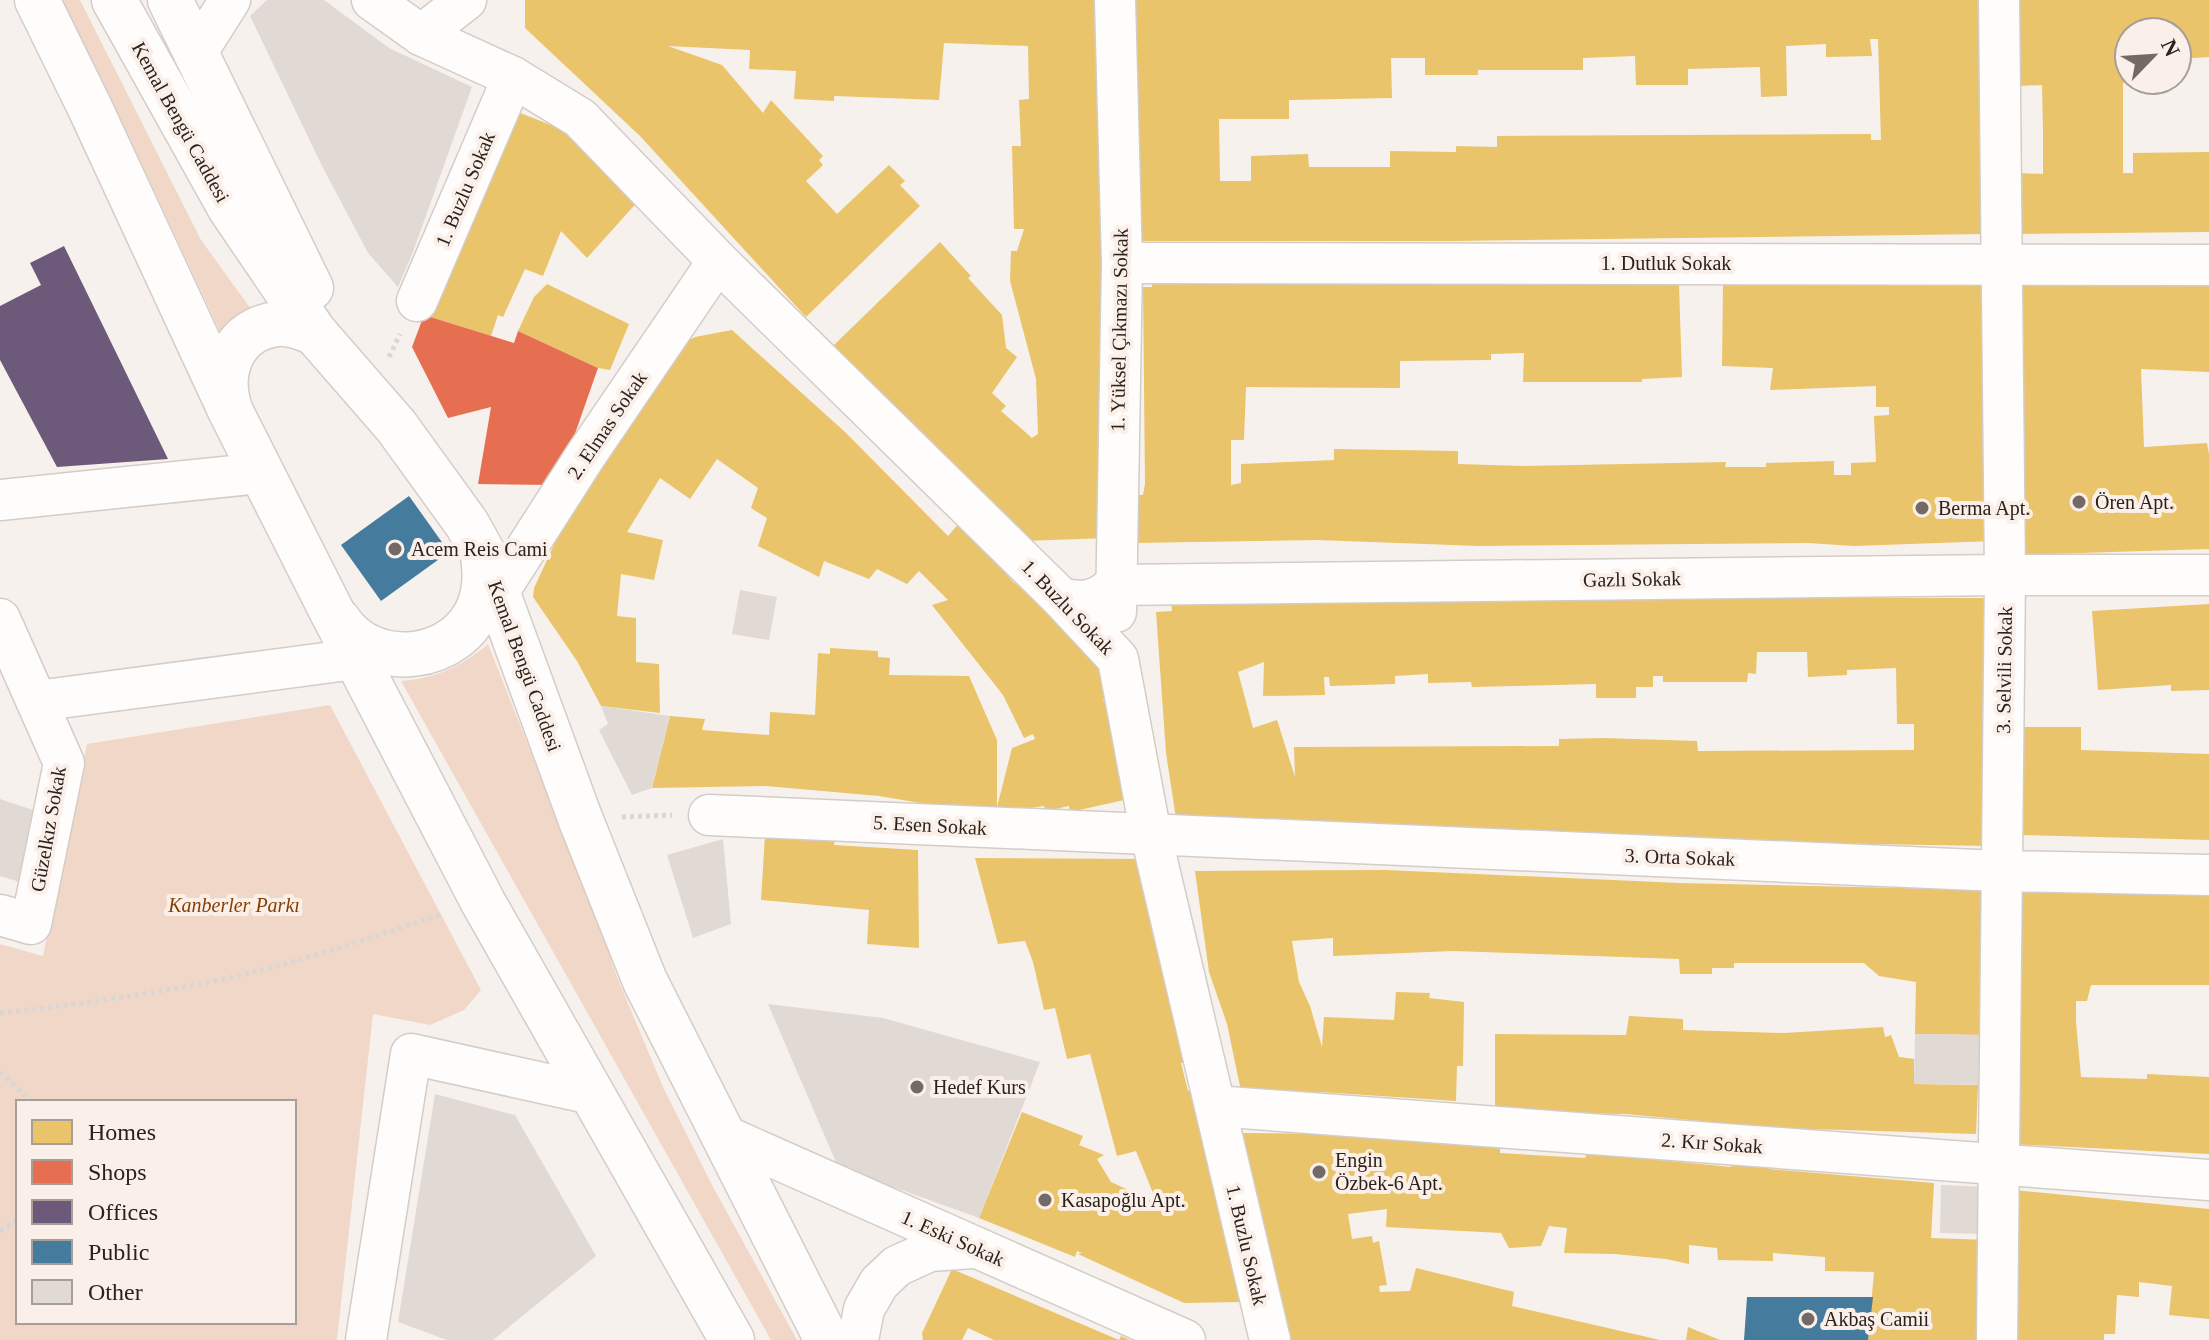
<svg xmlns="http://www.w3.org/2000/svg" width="2209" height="1340" viewBox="0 0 2209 1340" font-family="'Times New Roman',serif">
<rect width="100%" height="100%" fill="#f7f1ed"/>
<!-- green -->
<g fill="#f1d7c8" fill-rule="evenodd">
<polygon points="61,0 80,0 201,240 261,323 225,342 113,102"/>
<path d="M488,644l109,275 20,58 46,110 49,98 85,155h-26l-370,-659c35,-3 60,-14 87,-37z"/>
<path d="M330,705l151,285 -17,20 -34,15 -57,-11 -36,326h-337v-396l43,12 44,-212zM18,1102h276v220h-276z"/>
</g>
<!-- homes -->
<g fill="#e9c46a" fill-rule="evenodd">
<polygon points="525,0 1106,0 1108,538 1023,541 834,345 940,242 971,276 968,278 1002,315 1006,348 1017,357 992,393 1006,406 1001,411 1032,438 1038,434 1036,379 1010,281 1011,251 1017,251 1024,229 1014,229 1012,146 1021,146 1019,100 1029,99 1028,46 944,43 939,100 834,96 834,101 794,99 796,71 749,69 750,50 668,46 722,65 763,113 771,100 823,156 819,160 823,165 806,181 837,214 889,165 905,181 900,185 920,206 806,317 640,136 525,28"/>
<path d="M1134,0h849l4,234 -532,7h-320zM1870,39h8l3,101h-10v-6l-374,2v11l-41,-1v6l-66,-1v16h-81l-1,-13 -57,2v25h-31l-1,-62h70v-19l103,-2 -1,-40h34v17h53v-5h105v-12l52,-2 1,29h52v-16l72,-2 1,30 26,-1 -1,-50 40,-2v13l46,-1z"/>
<polygon points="2018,0 2209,0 2209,57 2177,59 2177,32 2129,32 2129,83 2123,83 2123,173 2133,173 2133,153 2209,152 2209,232 2019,234 2018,173 2043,174 2043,130 2042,85 2019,86"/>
<polygon points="302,9 369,45 385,57 332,148 275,37"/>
<polygon points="400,91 414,95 425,93 456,106 454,114 458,116 449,143 434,140 429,156 434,158 422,185 430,189 418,218 383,204 387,194 376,189 378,182 365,176 375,156 370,152 382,127 387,128 388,122 385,120 392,97 397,99"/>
<polygon points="510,109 571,133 641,198 587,258 561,231 543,276 525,269 503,317 498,315 491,336 424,315"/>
<polygon points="1152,279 1437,285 1679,284 1682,377 1642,379 1642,382 1523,382 1524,353 1491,354 1491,360 1400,361 1400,388 1246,387 1244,440 1231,440 1231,485 1241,483 1241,464 1334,460 1334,449 1458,451 1458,464 1523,466 1726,462 1725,467 1766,467 1766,463 1834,461 1834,475 1851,475 1851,463 1876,462 1874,416 1889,415 1889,407 1876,407 1876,386 1770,390 1773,368 1722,366 1723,283 1985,279 1994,541 1854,546 1808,543 1479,546 1317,540 1136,543 1134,495 1143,495 1145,484 1143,287 1152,287"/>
<polygon points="2209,280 2209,372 2141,369 2144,447 2207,443 2209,454 2209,549 2015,555 2007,282"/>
<polygon points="547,284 629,324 610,370 598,368 518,331 534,297"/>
<polygon points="69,291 139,442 129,446 125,438 104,448 100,438 67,453 6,320"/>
<polygon points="732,330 845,432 948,536 962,520 1013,582 1079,627 1107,684 1101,687 1106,698 1103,700 1105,703 1112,700 1138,797 1070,812 1069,806 1046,811 1044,806 1002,812 997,807 944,807 879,796 766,786 652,788 670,716 705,719 702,730 769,735 770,712 815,715 818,653 830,654 830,648 878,651 878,657 890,658 889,675 969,676 997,740 997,807 1012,748 1035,739 1033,734 1024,738 1003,695 932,605 948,600 919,571 907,584 877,569 869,579 824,561 819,577 758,546 767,518 751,508 758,488 717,459 690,499 660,478 627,532 663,540 654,580 621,574 617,616 636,618 636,662 659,664 660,713 601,706 577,661 533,597 534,588 566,519 668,350 695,337"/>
<path d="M1653,594l191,4h152l-6,248 -236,-4 -142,-8 -435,-9 -11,-72 -10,-141 16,-1 -1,-10zM1757,652h50l1,25 39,-2v-5l49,-2 1,56h17v26l-216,1 -1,-10 -94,-3 -44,1v7l-265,1 1,30 -18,-57 -24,8 -15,-56 26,-10 -1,34 62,-1 -1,-18h5l1,9 65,-2v-8l33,-2v9l43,-1 1,5 124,-3v14h40v-11h17v-11h10v6h84l1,-9 8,1z"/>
<polygon points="2209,604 2209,690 2171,691 2171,685 2098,690 2092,611"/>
<polygon points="2023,727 2081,727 2081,750 2209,754 2209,840 2022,835"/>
<polygon points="765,835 835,840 834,845 918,850 919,948 867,944 869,910 761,900"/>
<polygon points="975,858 1144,859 1188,1061 1181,1063 1188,1091 1193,1089 1242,1302 1184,1303 1078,1254 1082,1253 1077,1251 1075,1257 979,1218 1022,1112 1083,1136 1079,1145 1104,1155 1097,1159 1111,1182 1157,1203 1136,1151 1117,1156 1090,1054 1067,1059 1055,1008 1044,1010 1033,962 1025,941 998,944"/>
<polygon points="1386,870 1679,883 1993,890 1990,976 1981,976 1981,1035 1915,1034 1916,982 1879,976 1864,963 1734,963 1734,968 1712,968 1712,974 1680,974 1679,959 1453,951 1333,956 1333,938 1292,941 1299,982 1310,1006 1322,1047 1324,1017 1394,1020 1396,992 1430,993 1429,998 1464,1002 1463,1066 1457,1066 1456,1101 1320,1092 1241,1091 1227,1024 1209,972 1195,871"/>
<polygon points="2015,891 2209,895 2209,985 2091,985 2087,1001 2076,1001 2076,1022 2081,1077 2147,1079 2147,1074 2209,1077 2209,1154 2011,1144"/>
<polygon points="1629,1016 1683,1019 1683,1030 1784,1033 1883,1027 1885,1037 1891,1035 1899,1057 1914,1059 1914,1084 1978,1085 1976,1134 1778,1128 1625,1114 1561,1113 1495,1106 1495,1034 1626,1035"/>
<polygon points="853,1028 1015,1082 985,1169 871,1130 873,1109 865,1078 851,1073 858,1052 846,1047"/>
<polygon points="1240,1133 1332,1134 1500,1144 1500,1153 1585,1158 1587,1153 1731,1167 1731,1158 1768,1159 1769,1169 1934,1183 1931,1238 1989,1240 1986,1340 1868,1340 1874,1272 1825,1271 1825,1257 1773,1253 1773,1261 1718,1260 1717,1248 1689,1245 1689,1264 1666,1259 1615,1254 1564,1253 1567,1228 1549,1226 1541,1246 1509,1248 1501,1233 1386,1227 1387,1209 1348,1214 1352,1239 1372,1236 1373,1243 1379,1241 1387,1285 1379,1286 1380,1292 1410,1291 1416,1268 1514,1292 1512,1306 1660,1340 1282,1340"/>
<polygon points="2013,1190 2209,1209 2209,1319 2169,1315 2172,1286 2139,1282 2139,1297 2117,1295 2115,1334 2104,1334 2104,1340 2007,1340"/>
<polygon points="952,1269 1119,1340 1121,1336 1130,1340 994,1340 968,1328 962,1340 923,1340 922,1333"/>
<polygon points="1688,1327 1720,1340 1686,1340"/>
</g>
<!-- shops -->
<polygon fill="#e76f51" points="424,315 514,343 518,331 598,368 557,485 478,484 491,407 448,418 412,347"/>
<!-- offices -->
<polygon fill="#6d597a" points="64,246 87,293 168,459 57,467 0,360 0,306 41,285 30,263"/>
<!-- public -->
<g fill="#457b9d">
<polygon points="409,496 449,552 381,601 341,545"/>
<polygon points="1747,1297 1873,1297 1868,1340 1744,1340"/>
</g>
<!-- building -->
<g fill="#e1d9d4">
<polygon points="267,0 324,0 389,48 472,87 413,252 398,287 368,253 322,166 250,16"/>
<polygon points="740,590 777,597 769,640 732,634"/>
<polygon points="601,706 670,716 652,788 632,795 599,730 608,724"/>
<polygon points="0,799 33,810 23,883 0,876"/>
<polygon points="723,839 731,924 693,938 667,855"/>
<polygon points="768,1004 883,1018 1040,1062 979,1218 838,1167"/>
<polygon points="1915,1034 1995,1035 1995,1085 1914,1084"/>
<polygon points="435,1094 515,1115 596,1256 493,1340 447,1340 398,1322"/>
<polygon points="1941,1185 1990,1187 1989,1234 1940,1233"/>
</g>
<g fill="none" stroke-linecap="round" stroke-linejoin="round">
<defs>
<g id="minor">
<polyline points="372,0 421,35 513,77 580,118 718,261 1061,598 1118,659 1151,835 1270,1340"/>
<polyline points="1115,0 1122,263 1116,612"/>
<polyline points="421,35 466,0"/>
<polyline points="197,52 230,0"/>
<polyline points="1122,263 2209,265"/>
<polyline points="417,301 513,77"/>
<polyline points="0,500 261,473"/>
<path d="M1061,598c21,6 38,3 53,-13l891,-10h204"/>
<polyline points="480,612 499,591 586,455 718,261"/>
<polyline points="0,619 64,763 31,924 0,915"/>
<polyline points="37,701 385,655"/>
<polyline points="709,815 2000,871 2209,875"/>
<polyline points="1215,1106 2209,1180"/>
<polyline points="723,1135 1185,1340"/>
<polyline points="366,1340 411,1054 592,1094"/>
<polyline points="858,1340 864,1309 879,1283 897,1266 930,1251 973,1248"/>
<polyline points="1997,1340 2005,575 1999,0"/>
</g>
<g id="primary">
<polyline points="37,0 90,108 230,410 329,606 483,902 732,1340"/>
<polyline points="114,0 230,208 315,333 396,426 467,524 483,553 580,818 645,981 827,1340"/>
<polyline points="170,0 311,288"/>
<path d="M229,406c-11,-37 6,-78 49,-82 13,-1 25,4 37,9"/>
<path d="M339,621c34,52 121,41 141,-17 6,-17 5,-32 3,-49"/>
</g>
</defs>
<!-- minor casing -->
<use href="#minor" stroke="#d4ccc7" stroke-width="43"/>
<!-- primary casing -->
<use href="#primary" stroke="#d4ccc7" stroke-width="47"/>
<!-- path -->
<g stroke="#d8d7d5" stroke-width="5" stroke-dasharray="4 4" stroke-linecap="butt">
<polyline points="389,357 400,334"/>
<polyline points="622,817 672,815"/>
<path d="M0,1013c74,-8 146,-18 219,-33 76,-16 150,-42 224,-66"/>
<polyline points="0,1072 32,1102"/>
<polyline points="0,1231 18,1219"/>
</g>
<!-- minor -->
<use href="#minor" stroke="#fefdfc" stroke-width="40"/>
<!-- primary -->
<use href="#primary" stroke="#fefdfc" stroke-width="44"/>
</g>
<!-- markers -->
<g fill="#736a65" stroke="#fbf0e9" stroke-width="3">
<circle cx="2079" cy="502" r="8"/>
<circle cx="1922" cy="508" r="8"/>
<circle cx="395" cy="549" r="8"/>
<circle cx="917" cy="1087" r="8"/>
<circle cx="1319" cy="1172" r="8"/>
<circle cx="1045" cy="1200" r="8"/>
<circle cx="1808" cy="1319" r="8"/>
</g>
<g text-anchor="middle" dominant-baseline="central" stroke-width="8" stroke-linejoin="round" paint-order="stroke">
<!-- street labels -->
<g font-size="20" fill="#2c221c" stroke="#fbf0e9">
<text transform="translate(181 122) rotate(61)">Kemal Bengü Caddesi</text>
<text transform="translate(465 189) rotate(-67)">1. Buzlu Sokak</text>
<text x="1666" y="263">1. Dutluk Sokak</text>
<text transform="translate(1119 330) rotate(-89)">1. Yüksel Çıkmazı Sokak</text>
<text transform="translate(607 425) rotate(-56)">2. Elmas Sokak</text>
<text transform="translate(1632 579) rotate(-1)">Gazlı Sokak</text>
<text transform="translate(1068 607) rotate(46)">1. Buzlu Sokak</text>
<text transform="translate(525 666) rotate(70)">Kemal Bengü Caddesi</text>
<text transform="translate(2004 670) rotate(-89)">3. Selvili Sokak</text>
<text transform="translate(930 825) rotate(3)">5. Esen Sokak</text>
<text transform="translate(48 829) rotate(-80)">Güzelkız Sokak</text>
<text transform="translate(1680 857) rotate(2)">3. Orta Sokak</text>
<text transform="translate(1712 1143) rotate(4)">2. Kır Sokak</text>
<text transform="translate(953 1238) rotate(24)">1. Eski Sokak</text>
<text transform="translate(1247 1245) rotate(77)">1. Buzlu Sokak</text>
</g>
<!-- poi labels -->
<g font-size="20" fill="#2c221c" stroke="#fbf0e9" text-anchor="start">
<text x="2095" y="502">Ören Apt.</text>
<text x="1938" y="508">Berma Apt.</text>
<text x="411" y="549">Acem Reis Cami</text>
<text x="933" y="1087">Hedef Kurs</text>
<text x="1335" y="1160">Engin<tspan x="1335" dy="23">Özbek-6 Apt.</tspan></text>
<text x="1061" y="1200">Kasapoğlu Apt.</text>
<text x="1824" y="1319">Akbaş Camii</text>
</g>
<!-- park labels -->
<g font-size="20" font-style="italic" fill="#883d00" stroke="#fbf0e9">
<text x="234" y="905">Kanberler Parkı</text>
</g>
</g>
<!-- legend -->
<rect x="16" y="1100" width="280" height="224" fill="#fbf0e9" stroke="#a89e97" stroke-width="2"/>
<rect x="32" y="1120" width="40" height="24" fill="#e9c46a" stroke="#a89e97" stroke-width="2"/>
<text x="88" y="1140" font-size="24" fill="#2c221c">Homes</text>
<rect x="32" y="1160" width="40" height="24" fill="#e76f51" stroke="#a89e97" stroke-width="2"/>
<text x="88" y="1180" font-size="24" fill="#2c221c">Shops</text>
<rect x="32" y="1200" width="40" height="24" fill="#6d597a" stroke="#a89e97" stroke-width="2"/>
<text x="88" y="1220" font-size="24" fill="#2c221c">Offices</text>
<rect x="32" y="1240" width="40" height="24" fill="#457b9d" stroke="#a89e97" stroke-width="2"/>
<text x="88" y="1260" font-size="24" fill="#2c221c">Public</text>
<rect x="32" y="1280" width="40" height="24" fill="#e1d9d4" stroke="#a89e97" stroke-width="2"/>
<text x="88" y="1300" font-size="24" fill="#2c221c">Other</text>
<!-- north arrow -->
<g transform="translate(2153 56) rotate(65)"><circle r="38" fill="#fbf0e9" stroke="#a89e97" stroke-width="2"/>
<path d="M0-6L14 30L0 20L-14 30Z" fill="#736a65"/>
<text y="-12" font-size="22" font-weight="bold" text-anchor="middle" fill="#2c221c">N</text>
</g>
</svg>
